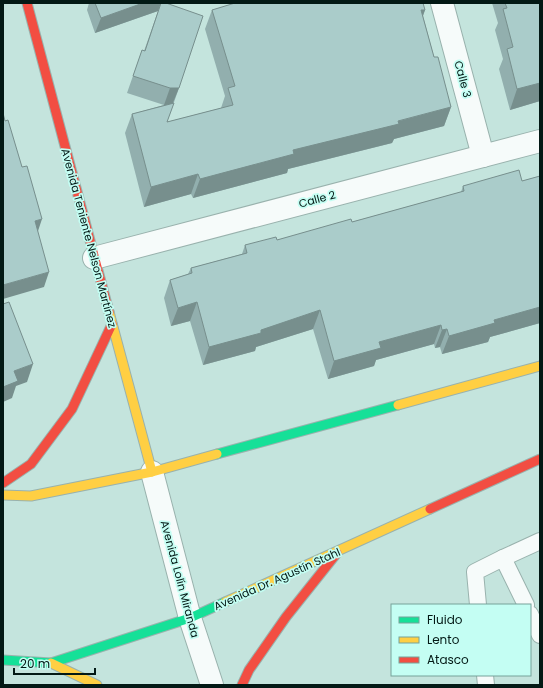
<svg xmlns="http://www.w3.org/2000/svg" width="543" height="688" viewBox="0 0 543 688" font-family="Poppins,sans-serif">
<rect width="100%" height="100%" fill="#c4e4dd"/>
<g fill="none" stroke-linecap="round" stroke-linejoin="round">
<defs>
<g id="lane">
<polyline points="503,558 540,541"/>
<polyline points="478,605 475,572 503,558 526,605"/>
<polyline points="530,614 540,635"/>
<polyline points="485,675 486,685"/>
</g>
<g id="street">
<polyline points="442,3 483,156"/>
<polyline points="94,258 540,141"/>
<polyline points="152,472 190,618 212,685"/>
</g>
<g id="fast">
<polyline points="217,454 398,405"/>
<polyline points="3,660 51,663 190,618 225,602"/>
</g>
<g id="slow">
<polyline points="109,312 152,472"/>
<polyline points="398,405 540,366"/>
<polyline points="3,495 31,496 152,472 217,454"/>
<polyline points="225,602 430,509"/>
<polyline points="51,663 97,685"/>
</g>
<g id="jam">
<polyline points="27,3 109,312"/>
<polyline points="3,483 31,464 72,409 112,324"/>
<polyline points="430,509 540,459"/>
<polyline points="242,685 249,670 286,617 337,553"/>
</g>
</defs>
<!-- lane casing -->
<use href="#lane" stroke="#99b2ad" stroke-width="18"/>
<!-- street casing -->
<use href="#street" stroke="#99b2ad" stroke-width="24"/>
<!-- fast casing -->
<use href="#fast" stroke="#99b2ad" stroke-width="11"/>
<!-- slow casing -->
<use href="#slow" stroke="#99b2ad" stroke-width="11"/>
<!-- jam casing -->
<use href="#jam" stroke="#99b2ad" stroke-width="11"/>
<!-- lane -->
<use href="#lane" stroke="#f6fbfa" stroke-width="16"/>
<!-- street -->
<use href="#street" stroke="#f6fbfa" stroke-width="22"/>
<!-- fast -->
<use href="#fast" stroke="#16e098" stroke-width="9"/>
<!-- slow -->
<use href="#slow" stroke="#ffcf43" stroke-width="9"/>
<!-- jam -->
<use href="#jam" stroke="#f24e42" stroke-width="9"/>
</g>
<!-- wall -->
<g fill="#92afae">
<polygon points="89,3 166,3 179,88 167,122 221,108 225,96 205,29 212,10 425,10 423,16 434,57 451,107 444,126 394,139 392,143 288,169 287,173 193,198 191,194 144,207 125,133 132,114 164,105 127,93 142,50 144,51 158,11 95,33 87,10"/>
<polygon points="492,3 540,3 540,101 510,110 499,69 503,59 495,30 498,23"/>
<polygon points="540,176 540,323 490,337 488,342 442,354 440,347 435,348 434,344 376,360 374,366 328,379 313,329 256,347 255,351 203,365 190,321 171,326 164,298 170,280 188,274 191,268 242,254 245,245 277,240 352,222 461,192 463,186 522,181"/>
</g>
<!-- shaded-wall -->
<g fill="#778f8d">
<polygon points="143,3 161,3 158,11 95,33 101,18"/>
<polygon points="421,10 425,10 418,29"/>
<polygon points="540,83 540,101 510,110 517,89"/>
<polygon points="170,88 179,88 172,105 164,105"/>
<polygon points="451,107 444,126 394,139 392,143 288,169 287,173 193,198 200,179 293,150"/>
<polygon points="198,174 191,194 144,207 151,187"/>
<polygon points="42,219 37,234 35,221"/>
<polygon points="49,272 44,287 3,299 3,285"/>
<polygon points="197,302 190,321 171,326 178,308"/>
<polygon points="540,307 540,323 490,337 488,342 442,354 449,336 494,320"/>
<polygon points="320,310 313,329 256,347 255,351 203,365 209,347"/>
<polygon points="441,325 434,344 376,360 374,366 328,379 334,361 379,342"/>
<polygon points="447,329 440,347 435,348 442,330"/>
<polygon points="33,364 27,382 16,386 12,398 3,402 3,387 14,371"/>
</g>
<!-- building -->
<g fill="#aaccca" stroke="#778f8d">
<polygon points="95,3 143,3 101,18"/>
<polygon points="161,3 166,3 203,16 179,88 170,88 133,76 142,50 145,51"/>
<polygon points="235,3 423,3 425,10 421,10 434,57 438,57 451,107 398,121 399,124 293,150 294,154 200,179 198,174 151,187 132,114 174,103 167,122 233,105 228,88 235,86 212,10"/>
<polygon points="505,3 540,3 540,83 517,89 507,49 513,47 503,9 507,8"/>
<polygon points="3,113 5,121 8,120 22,167 27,166 42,219 35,221 49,272 3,285"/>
<polygon points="519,170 522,181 540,176 540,307 494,320 495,323 449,336 447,329 442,330 441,325 379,342 381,348 334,361 320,310 261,330 261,333 209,347 197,302 178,308 170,280 192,273 191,268 247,253 245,245 276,237 277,240 351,219 352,222 464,191 463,186"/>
<polygon points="9,302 33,364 14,371 18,381 3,387 3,304"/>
</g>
<g text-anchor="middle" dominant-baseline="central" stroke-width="3.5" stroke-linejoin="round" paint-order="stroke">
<!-- street labels -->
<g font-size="11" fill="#031915" stroke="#c4fef3">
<text transform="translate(463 79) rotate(75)">Calle 3</text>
<text transform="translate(317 199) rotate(-15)">Calle 2</text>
<text transform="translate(89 238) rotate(75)">Avenida Teniente Nelson Martínez</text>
<text transform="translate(180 579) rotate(75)">Avenida Lolín Miranda</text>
<text transform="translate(277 579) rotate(-24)">Avenida Dr. Agustín Stahl</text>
</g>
</g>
<!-- border -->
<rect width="543" height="688" fill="none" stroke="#031915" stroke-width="8"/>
<!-- legend -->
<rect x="391" y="604" width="140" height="72" fill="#c4fef3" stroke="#77a29a"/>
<rect x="399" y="617" width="20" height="6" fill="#16e098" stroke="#77a29a"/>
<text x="427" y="624" font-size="12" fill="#031915">Fluido</text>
<rect x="399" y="637" width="20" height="6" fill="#ffcf43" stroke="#77a29a"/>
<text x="427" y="644" font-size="12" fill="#031915">Lento</text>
<rect x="399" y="657" width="20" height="6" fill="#f24e42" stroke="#77a29a"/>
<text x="427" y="664" font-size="12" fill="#031915">Atasco</text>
<!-- scale -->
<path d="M14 668v6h81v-6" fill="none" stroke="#031915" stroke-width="2"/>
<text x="20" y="668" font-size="12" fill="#031915" stroke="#c4fef3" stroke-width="3" paint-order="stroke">20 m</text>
</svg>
